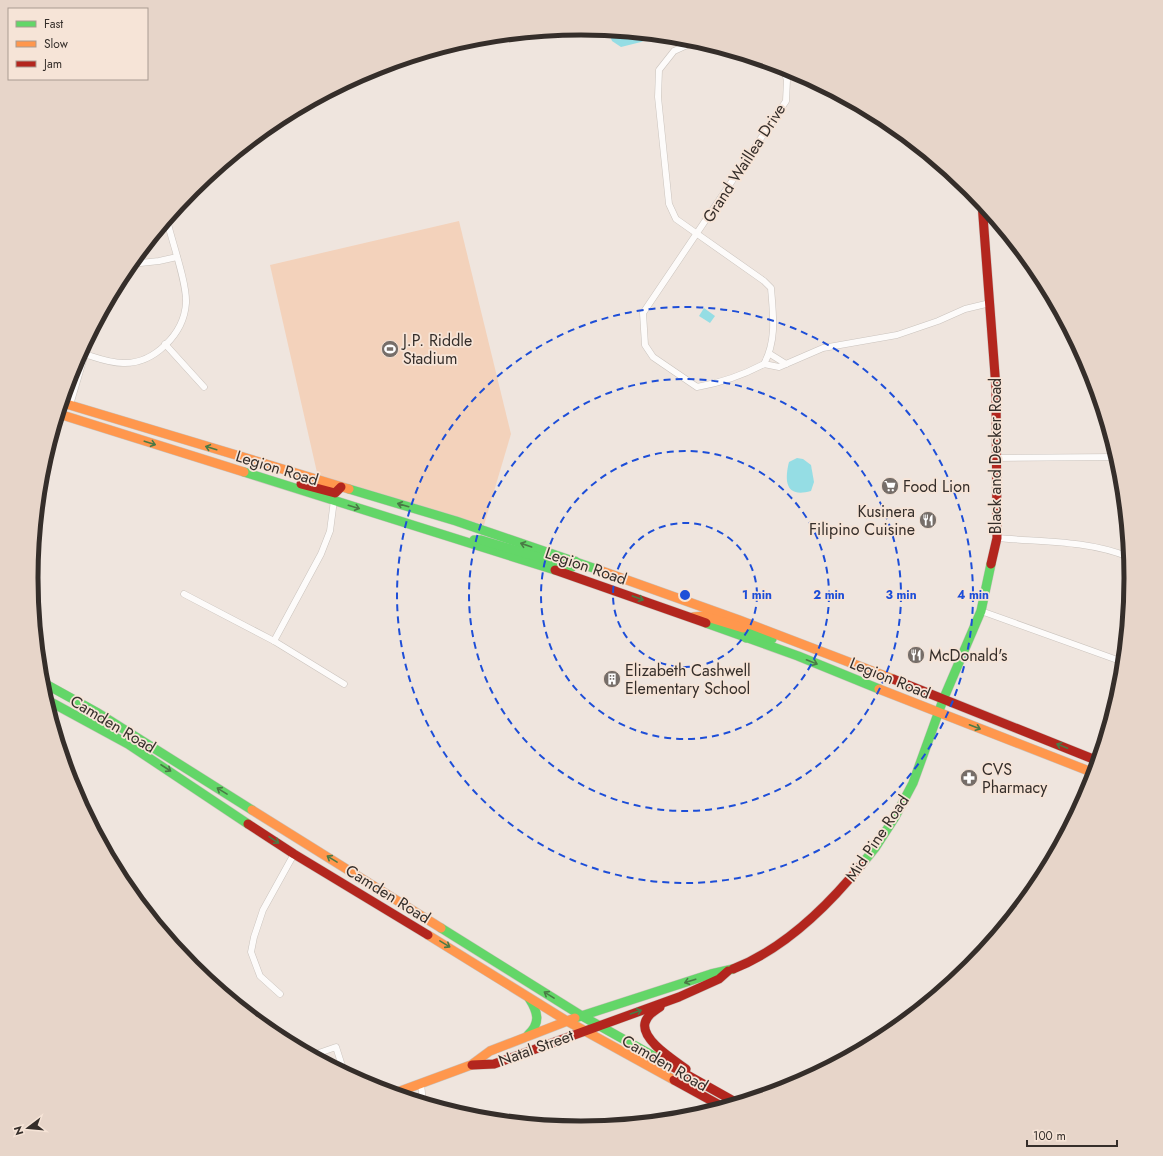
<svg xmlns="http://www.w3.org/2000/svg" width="1163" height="1156" viewBox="0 0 1163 1156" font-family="Jost,sans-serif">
<rect width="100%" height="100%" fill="#efe5de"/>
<!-- green -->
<polygon fill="#f3d2bb" points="459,221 511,434 484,525 318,477 270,265"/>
<!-- water -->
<g fill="#95dde4">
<polygon points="608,31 656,35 641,42 621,47 612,41"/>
<polygon points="704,308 715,316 710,323 699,316"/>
<path d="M797,458l6,1 8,6 3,17 -3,9c-25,7 -27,-9 -22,-29z"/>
</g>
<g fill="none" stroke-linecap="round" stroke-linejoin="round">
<defs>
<g id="street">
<path d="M696,41l-22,10 -15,19 -1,27 11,107 7,15 88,62 7,7c2,26 6,52 -7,76"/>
<polyline points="131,264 159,261 177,257"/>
<polyline points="165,344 204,387"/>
<path d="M81,353c14,4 27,10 42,10 31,1 61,-29 63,-60 1,-20 -14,-61 -19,-83"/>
<polyline points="770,354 786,364"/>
<path d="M764,364c-21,11 -44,19 -67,23l-44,-30 -8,-12 -2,-32 143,-212 1,-21 -4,-13"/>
<polyline points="764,364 779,367 823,348 897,335 938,321 965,309 990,303"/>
<polyline points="70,405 85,354"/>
<polyline points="996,458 1117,457"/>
<path d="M997,538c44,4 90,2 132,19"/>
<polyline points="184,594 274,641 344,684"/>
<polyline points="981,611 1123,662"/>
<polyline points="274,641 321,554 330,531 334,500"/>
<polyline points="280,994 260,976 251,952 254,937 263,910 294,854"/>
<polyline points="313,1055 336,1047 344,1072"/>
<polyline points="421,1084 423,1102"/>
</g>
<g id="fast">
<polyline points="244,472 555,570"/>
<polyline points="349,489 456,521 599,570"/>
<polyline points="474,540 481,540 572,567 575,561"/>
<polyline points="706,623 798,656 879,689"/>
<polyline points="746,638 751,632 772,639"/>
<polyline points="42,682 98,713 252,810"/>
<polyline points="47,700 128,744 248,824"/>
<polyline points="862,864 875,848 895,817 913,783 943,700 981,611 991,564"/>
<polyline points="441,928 582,1016 657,1058"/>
<polyline points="575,1018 711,974 733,969"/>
<path d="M528,1035c13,-12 10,-23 1,-37"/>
</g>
<g id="slow">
<polyline points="63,403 349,489"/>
<polyline points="59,414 244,472"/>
<polyline points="599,570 739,620 893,679"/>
<polyline points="693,617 704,616 743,628 749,624"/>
<polyline points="879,689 1094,773"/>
<polyline points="252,810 441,928"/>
<polyline points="428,935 567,1021 674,1080"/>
<polyline points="395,1093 471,1065 490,1051 575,1018"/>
</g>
<g id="jam">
<polyline points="982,203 996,388 997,538 991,564"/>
<polyline points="301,484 335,493 341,487"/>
<polyline points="555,570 706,623"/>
<polyline points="893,679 1098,761"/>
<polyline points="248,824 294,854 428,935"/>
<path d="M733,969c51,-20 95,-63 129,-105"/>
<path d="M660,1007c-6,4 -13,8 -15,16 -4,17 29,37 41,46"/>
<polyline points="657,1058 737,1103"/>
<polyline points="472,1065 494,1064 679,997 719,979 728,971"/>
<polyline points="674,1080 723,1107"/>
</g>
</defs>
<!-- street casing -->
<use href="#street" stroke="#cac3bd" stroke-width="7"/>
<!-- fast casing -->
<use href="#fast" stroke="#cac3bd" stroke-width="10"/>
<!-- slow casing -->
<use href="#slow" stroke="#cac3bd" stroke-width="10"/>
<!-- jam casing -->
<use href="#jam" stroke="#cac3bd" stroke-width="10"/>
<!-- street -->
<use href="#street" stroke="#fdfbfa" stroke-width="6"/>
<!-- fast -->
<use href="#fast" stroke="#63d668" stroke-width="9"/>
<!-- slow -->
<use href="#slow" stroke="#ff974d" stroke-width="9"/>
<!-- jam -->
<use href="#jam" stroke="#b3261e" stroke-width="9"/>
</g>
<!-- one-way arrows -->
<defs><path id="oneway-shaft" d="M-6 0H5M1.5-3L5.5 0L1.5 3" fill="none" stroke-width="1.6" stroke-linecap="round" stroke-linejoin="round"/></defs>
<g stroke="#4a7a46">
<use href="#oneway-shaft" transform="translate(150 443) rotate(18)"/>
<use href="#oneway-shaft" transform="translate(211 448) rotate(-163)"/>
<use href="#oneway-shaft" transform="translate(403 505) rotate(-164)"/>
<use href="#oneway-shaft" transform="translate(354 507) rotate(17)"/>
<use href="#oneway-shaft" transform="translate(526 545) rotate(-161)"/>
<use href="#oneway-shaft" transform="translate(638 598) rotate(20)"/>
<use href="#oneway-shaft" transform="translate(812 662) rotate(22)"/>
<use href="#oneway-shaft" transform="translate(975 727) rotate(21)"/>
<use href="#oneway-shaft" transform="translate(1062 746) rotate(-158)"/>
<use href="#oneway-shaft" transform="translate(166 768) rotate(33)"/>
<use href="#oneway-shaft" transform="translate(222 791) rotate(-148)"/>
<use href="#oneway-shaft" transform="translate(274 840) rotate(34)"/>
<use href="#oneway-shaft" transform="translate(332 859) rotate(-148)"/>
<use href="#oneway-shaft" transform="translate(445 944) rotate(31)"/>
<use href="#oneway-shaft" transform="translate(690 981) rotate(162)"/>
<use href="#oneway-shaft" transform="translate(549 995) rotate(-148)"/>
<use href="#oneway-shaft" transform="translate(636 1012) rotate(-19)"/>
</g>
<!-- distance rings -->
<g fill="none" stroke="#1d4ed8" stroke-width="2" stroke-dasharray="7 5">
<circle cx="685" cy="595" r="72"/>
<circle cx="685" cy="595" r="144"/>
<circle cx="685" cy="595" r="216"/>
<circle cx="685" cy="595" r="288"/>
</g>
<!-- icons -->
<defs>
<symbol id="stadium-disc" viewBox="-11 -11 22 22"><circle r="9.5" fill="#766e69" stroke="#f6e4d7"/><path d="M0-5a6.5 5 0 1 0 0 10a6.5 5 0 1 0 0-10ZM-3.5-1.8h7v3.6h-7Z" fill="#fff"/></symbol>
<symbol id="supermarket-disc" viewBox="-11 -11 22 22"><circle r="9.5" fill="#766e69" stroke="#f6e4d7"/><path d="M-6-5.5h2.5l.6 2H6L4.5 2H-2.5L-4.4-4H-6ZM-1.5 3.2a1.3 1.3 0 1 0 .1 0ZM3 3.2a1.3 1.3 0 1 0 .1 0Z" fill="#fff"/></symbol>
<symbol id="restaurant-disc" viewBox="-11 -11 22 22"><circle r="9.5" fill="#766e69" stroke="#f6e4d7"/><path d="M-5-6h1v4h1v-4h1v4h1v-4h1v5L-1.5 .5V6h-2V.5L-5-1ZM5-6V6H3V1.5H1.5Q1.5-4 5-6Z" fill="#fff"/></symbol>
<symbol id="building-disc" viewBox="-11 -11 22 22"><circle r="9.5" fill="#766e69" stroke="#f6e4d7"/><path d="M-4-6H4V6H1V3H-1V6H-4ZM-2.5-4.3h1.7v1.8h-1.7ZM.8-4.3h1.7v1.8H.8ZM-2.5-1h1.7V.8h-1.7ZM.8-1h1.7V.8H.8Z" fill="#fff"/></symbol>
<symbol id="pharmacy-disc" viewBox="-11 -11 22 22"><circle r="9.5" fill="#766e69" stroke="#f6e4d7"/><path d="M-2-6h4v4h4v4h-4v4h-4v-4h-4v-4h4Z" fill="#fff"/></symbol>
</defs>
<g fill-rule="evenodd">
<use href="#stadium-disc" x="380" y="339" width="20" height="20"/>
<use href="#supermarket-disc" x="880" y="476" width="20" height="20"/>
<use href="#restaurant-disc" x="918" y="510" width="20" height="20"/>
<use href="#restaurant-disc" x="906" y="645" width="20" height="20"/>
<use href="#building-disc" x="602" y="669" width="20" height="20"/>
<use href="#pharmacy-disc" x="959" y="768" width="20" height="20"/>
</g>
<g text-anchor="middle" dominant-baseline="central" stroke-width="3.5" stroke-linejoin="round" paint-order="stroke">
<!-- street labels -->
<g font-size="16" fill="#352e2a" stroke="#f6e4d7">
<text transform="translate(744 163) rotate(-57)">Grand Waillea Drive</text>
<text transform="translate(995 456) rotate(-90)">Black and Decker Road</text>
<text transform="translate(277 468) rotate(17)">Legion Road</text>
<text transform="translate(586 566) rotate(19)">Legion Road</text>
<text transform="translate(890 678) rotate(22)">Legion Road</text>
<text transform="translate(113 724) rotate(31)">Camden Road</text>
<text transform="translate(877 838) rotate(-56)">Mid Pine Road</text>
<text transform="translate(388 894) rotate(32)">Camden Road</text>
<text transform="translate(536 1048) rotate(-20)">Natal Street</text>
<text transform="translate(665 1063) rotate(30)">Camden Road</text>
</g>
<!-- poi labels -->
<g font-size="16" fill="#352e2a" stroke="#f6e4d7" text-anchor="start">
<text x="403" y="340">J.P. Riddle<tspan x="403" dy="18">Stadium</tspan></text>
<text x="903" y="486">Food Lion</text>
<text x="915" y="511" text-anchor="end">Kusinera<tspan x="915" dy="18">Filipino Cuisine</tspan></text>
<text x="929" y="655">McDonald's</text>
<text x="625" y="670">Elizabeth Cashwell<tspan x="625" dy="18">Elementary School</tspan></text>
<text x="982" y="769">CVS<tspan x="982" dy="18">Pharmacy</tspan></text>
</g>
</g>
<!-- crop -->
<path d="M0 0H1163V1156H0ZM38 578a543 543 0 1 1 1086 0a543 543 0 1 1-1086 0Z" fill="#e7d5c9" fill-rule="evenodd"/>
<path fill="none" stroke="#352e2a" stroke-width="5" d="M38 578a543 543 0 1 1 1086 0a543 543 0 1 1-1086 0Z"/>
<circle cx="685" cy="595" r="6" fill="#1d4ed8" stroke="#f6e4d7" stroke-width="2"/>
<g font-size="12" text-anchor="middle" font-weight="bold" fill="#1d4ed8" stroke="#f6e4d7" stroke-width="3.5" stroke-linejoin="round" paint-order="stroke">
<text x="757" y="599">1 min</text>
<text x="829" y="599">2 min</text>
<text x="901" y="599">3 min</text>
<text x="973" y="599">4 min</text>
</g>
<!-- legend -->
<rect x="8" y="8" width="140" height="72" fill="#f6e4d7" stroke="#a99b92"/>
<rect x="16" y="21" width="20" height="6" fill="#63d668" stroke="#a99b92"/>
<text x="44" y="28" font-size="12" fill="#352e2a">Fast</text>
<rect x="16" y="41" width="20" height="6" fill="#ff974d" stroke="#a99b92"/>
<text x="44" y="48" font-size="12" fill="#352e2a">Slow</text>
<rect x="16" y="61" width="20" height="6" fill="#b3261e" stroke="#a99b92"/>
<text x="44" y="68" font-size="12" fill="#352e2a">Jam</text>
<!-- north arrow -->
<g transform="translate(28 1128) rotate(254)" stroke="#f6e4d7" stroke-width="3" paint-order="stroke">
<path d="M0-3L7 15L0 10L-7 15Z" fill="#352e2a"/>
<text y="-6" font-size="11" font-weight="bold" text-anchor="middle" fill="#352e2a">N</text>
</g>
<!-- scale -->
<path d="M1027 1140v6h90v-6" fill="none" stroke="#352e2a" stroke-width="2"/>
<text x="1033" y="1140" font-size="12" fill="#352e2a" stroke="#f6e4d7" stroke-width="3" paint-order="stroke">100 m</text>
</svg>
